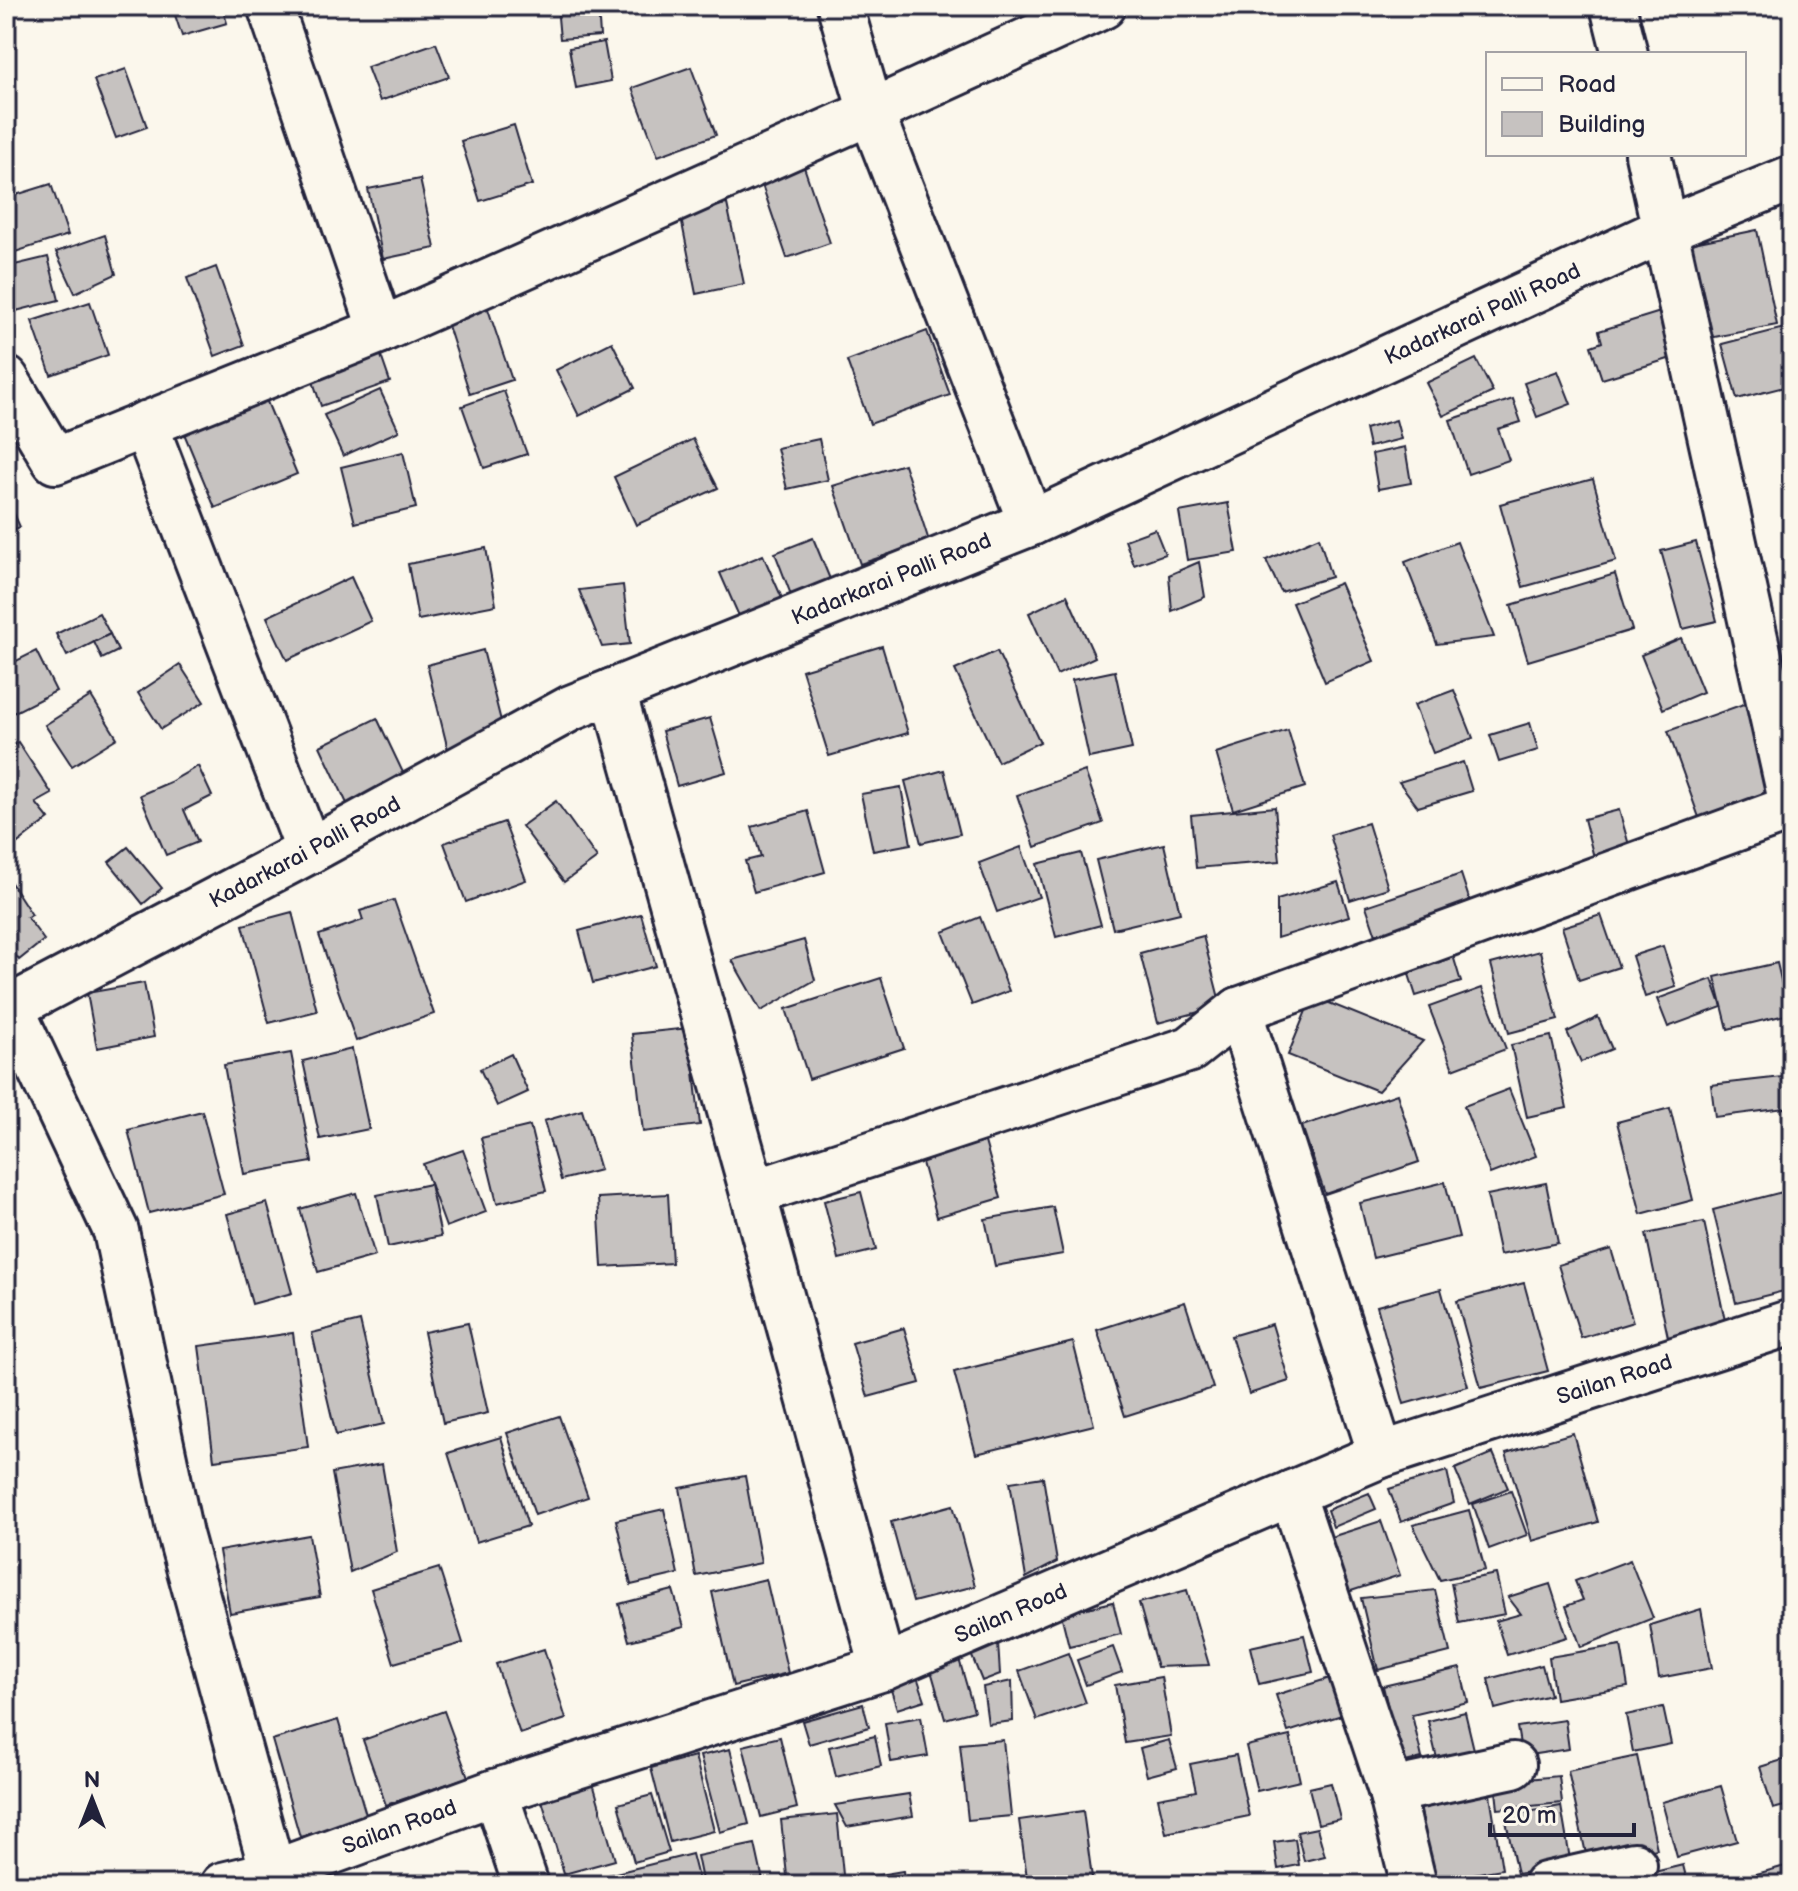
<svg xmlns="http://www.w3.org/2000/svg" width="1798" height="1891" viewBox="0 0 1798 1891" font-family="'Balsamiq Sans',sans-serif">
<rect width="100%" height="100%" fill="#fbf7ec"/>
<filter id="ink" filterUnits="userSpaceOnUse"><feTurbulence type="fractalNoise" baseFrequency=".0125" numOctaves="2"/><feDisplacementMap in="SourceGraphic" scale="16" xChannelSelector="R" yChannelSelector="G"/><feConvolveMatrix kernelMatrix="1 2 1 2 8 2 1 2 1" color-interpolation-filters="sRGB"/></filter>
<g filter="url(#ink)">
<!-- building -->
<g fill="#c6c2c0" stroke="#22223b" stroke-width="2">
<polygon points="172,6 222,6 227,23 182,36"/>
<polygon points="557,6 598,6 600,36 560,39"/>
<polygon points="604,42 611,81 576,88 569,48"/>
<polygon points="436,43 449,77 380,101 367,67"/>
<polygon points="691,67 716,135 658,156 632,88"/>
<polygon points="126,69 147,127 116,138 94,80"/>
<polygon points="514,125 532,185 480,201 461,141"/>
<polygon points="802,161 830,243 787,258 759,176"/>
<polygon points="420,179 435,248 383,259 368,189"/>
<polygon points="51,184 68,235 6,255 6,198"/>
<polygon points="727,204 744,284 696,294 680,213"/>
<polygon points="1757,230 1777,325 1709,338 1689,244"/>
<polygon points="105,235 116,274 75,293 56,252"/>
<polygon points="48,257 59,300 12,312 6,287 6,267"/>
<polygon points="216,267 244,345 215,356 187,278"/>
<polygon points="484,297 512,380 470,394 443,310"/>
<polygon points="90,302 108,355 51,375 32,321"/>
<polygon points="1670,309 1685,354 1602,379 1591,346 1602,342 1599,331"/>
<polygon points="1792,326 1792,385 1737,399 1722,344"/>
<polygon points="927,331 950,395 870,424 847,361"/>
<polygon points="612,342 635,388 579,416 556,370"/>
<polygon points="380,353 390,382 321,406 312,378"/>
<polygon points="1476,359 1493,392 1443,416 1426,383"/>
<polygon points="1558,371 1571,404 1537,417 1524,383"/>
<polygon points="380,390 399,431 343,456 324,415"/>
<polygon points="504,391 527,454 484,468 462,406"/>
<polygon points="265,397 297,474 215,508 183,431"/>
<polygon points="1513,399 1521,422 1498,429 1509,460 1468,474 1450,420"/>
<polygon points="1396,420 1401,439 1369,447 1365,429"/>
<polygon points="693,439 718,488 636,525 614,477"/>
<polygon points="819,439 828,480 787,489 777,448"/>
<polygon points="1405,447 1411,483 1378,489 1372,454"/>
<polygon points="403,452 416,508 355,523 341,467"/>
<polygon points="904,464 929,541 860,564 833,486"/>
<polygon points="1593,479 1616,561 1523,587 1500,504"/>
<polygon points="8,500 20,527 6,533 6,501"/>
<polygon points="1228,503 1237,552 1187,560 1179,512"/>
<polygon points="1155,529 1165,554 1134,565 1125,540"/>
<polygon points="1319,537 1331,577 1281,592 1266,560"/>
<polygon points="813,538 832,584 793,600 775,553"/>
<polygon points="1457,542 1494,637 1437,644 1405,562"/>
<polygon points="1696,542 1717,621 1683,629 1661,551"/>
<polygon points="486,548 496,605 418,620 408,564"/>
<polygon points="763,555 785,605 742,623 720,573"/>
<polygon points="1199,562 1205,597 1172,611 1169,575"/>
<polygon points="1615,574 1632,630 1528,661 1511,605"/>
<polygon points="351,577 371,621 287,660 267,617"/>
<polygon points="1340,583 1374,661 1325,682 1292,603"/>
<polygon points="623,585 630,644 602,647 579,590"/>
<polygon points="1067,595 1095,657 1057,675 1029,613"/>
<polygon points="99,613 110,634 67,656 56,634"/>
<polygon points="110,634 118,651 102,659 94,642"/>
<polygon points="1681,638 1703,692 1663,709 1641,655"/>
<polygon points="882,646 908,733 829,756 802,670"/>
<polygon points="483,650 504,733 451,762 427,665"/>
<polygon points="36,651 56,691 13,713 6,698 6,666"/>
<polygon points="997,651 1040,742 998,762 955,670"/>
<polygon points="180,665 204,702 161,729 138,693"/>
<polygon points="1115,671 1132,749 1089,758 1072,680"/>
<polygon points="1454,690 1473,738 1433,753 1414,705"/>
<polygon points="91,696 117,738 72,766 45,725"/>
<polygon points="1749,702 1782,795 1701,823 1668,731"/>
<polygon points="377,718 407,781 349,808 320,746"/>
<polygon points="710,718 726,772 677,786 662,731"/>
<polygon points="1530,723 1538,750 1499,762 1490,735"/>
<polygon points="1288,730 1305,787 1233,810 1216,753"/>
<polygon points="18,742 52,794 36,803 49,819 15,845 6,833 6,750"/>
<polygon points="1463,762 1472,791 1418,807 1399,782"/>
<polygon points="198,766 212,796 184,810 198,842 166,855 140,795 170,782"/>
<polygon points="944,770 960,834 921,843 905,781"/>
<polygon points="1085,771 1103,823 1035,847 1017,795"/>
<polygon points="901,787 911,844 873,851 861,794"/>
<polygon points="556,801 597,858 564,882 522,826"/>
<polygon points="1275,807 1280,861 1196,868 1191,815"/>
<polygon points="1619,810 1633,859 1597,869 1584,819"/>
<polygon points="808,811 825,872 754,892 745,861 761,857 752,827"/>
<polygon points="504,822 526,880 466,902 444,843"/>
<polygon points="1368,823 1388,888 1350,900 1330,835"/>
<polygon points="1164,844 1180,913 1113,929 1096,860"/>
<polygon points="128,847 162,888 143,904 109,862"/>
<polygon points="1021,847 1039,897 997,912 979,863"/>
<polygon points="1081,853 1101,925 1056,937 1037,864"/>
<polygon points="1461,874 1474,914 1380,947 1366,906"/>
<polygon points="6,875 32,915 27,917 44,940 19,960 6,944"/>
<polygon points="1338,882 1349,916 1277,938 1277,900"/>
<polygon points="394,900 434,1014 356,1041 319,935 363,920 360,911"/>
<polygon points="292,912 317,1011 269,1023 243,925"/>
<polygon points="641,914 656,966 593,983 579,931"/>
<polygon points="1601,915 1619,967 1579,980 1562,927"/>
<polygon points="980,917 1009,991 972,1005 943,932"/>
<polygon points="1203,936 1221,1006 1158,1023 1140,953"/>
<polygon points="804,940 815,980 761,1011 732,960"/>
<polygon points="1663,946 1676,987 1645,997 1632,956"/>
<polygon points="1540,951 1558,1020 1509,1033 1491,964"/>
<polygon points="1452,952 1461,982 1416,996 1406,965"/>
<polygon points="1777,963 1789,1014 1728,1029 1715,977"/>
<polygon points="881,978 904,1048 809,1079 786,1009"/>
<polygon points="1712,979 1722,1007 1668,1027 1657,999"/>
<polygon points="144,983 154,1037 97,1048 87,993"/>
<polygon points="1482,988 1506,1049 1453,1069 1429,1007"/>
<polygon points="1312,996 1423,1041 1378,1091 1288,1055"/>
<polygon points="1598,1017 1612,1049 1581,1062 1567,1032"/>
<polygon points="689,1028 700,1125 643,1132 632,1034"/>
<polygon points="1551,1036 1567,1108 1527,1117 1511,1045"/>
<polygon points="352,1049 369,1129 320,1139 303,1061"/>
<polygon points="291,1053 312,1162 244,1174 224,1065"/>
<polygon points="511,1054 528,1092 497,1106 480,1069"/>
<polygon points="1792,1076 1792,1107 1715,1117 1711,1085"/>
<polygon points="1509,1089 1536,1156 1490,1174 1464,1106"/>
<polygon points="1397,1094 1419,1162 1325,1194 1302,1126"/>
<polygon points="1670,1108 1693,1200 1641,1214 1617,1122"/>
<polygon points="582,1110 600,1170 561,1180 544,1121"/>
<polygon points="202,1111 224,1194 149,1213 128,1130"/>
<polygon points="530,1126 546,1191 497,1203 481,1138"/>
<polygon points="983,1135 1001,1198 937,1217 921,1159"/>
<polygon points="463,1150 486,1212 446,1227 423,1164"/>
<polygon points="1445,1182 1459,1237 1373,1258 1360,1203"/>
<polygon points="1546,1183 1558,1243 1500,1255 1487,1195"/>
<polygon points="430,1184 441,1236 388,1247 377,1195"/>
<polygon points="1790,1190 1792,1198 1792,1289 1736,1303 1713,1210"/>
<polygon points="861,1192 876,1250 839,1259 824,1201"/>
<polygon points="356,1193 375,1256 318,1272 300,1209"/>
<polygon points="668,1194 672,1263 602,1267 598,1198"/>
<polygon points="267,1203 292,1293 252,1304 227,1214"/>
<polygon points="1053,1207 1063,1254 995,1266 985,1219"/>
<polygon points="1704,1222 1727,1330 1669,1342 1646,1234"/>
<polygon points="1611,1249 1633,1322 1581,1338 1558,1265"/>
<polygon points="1524,1283 1548,1371 1481,1388 1457,1301"/>
<polygon points="1441,1289 1468,1386 1404,1404 1377,1306"/>
<polygon points="1185,1302 1213,1388 1125,1416 1097,1330"/>
<polygon points="360,1321 384,1424 336,1435 312,1333"/>
<polygon points="468,1323 488,1413 443,1423 424,1332"/>
<polygon points="1272,1324 1289,1381 1249,1394 1231,1336"/>
<polygon points="904,1328 920,1383 868,1397 852,1343"/>
<polygon points="293,1333 308,1447 214,1460 199,1346"/>
<polygon points="1073,1342 1094,1425 976,1454 954,1372"/>
<polygon points="559,1416 588,1497 535,1515 507,1433"/>
<polygon points="1573,1433 1598,1522 1532,1541 1506,1453"/>
<polygon points="501,1437 528,1526 476,1542 448,1453"/>
<polygon points="1493,1453 1508,1488 1470,1504 1455,1469"/>
<polygon points="382,1464 397,1552 350,1572 332,1473"/>
<polygon points="1447,1471 1454,1503 1401,1522 1389,1489"/>
<polygon points="745,1476 761,1563 696,1576 680,1488"/>
<polygon points="1043,1477 1057,1562 1026,1578 1010,1482"/>
<polygon points="1511,1491 1527,1535 1489,1549 1473,1504"/>
<polygon points="1369,1493 1376,1509 1333,1527 1327,1510"/>
<polygon points="953,1505 975,1586 913,1602 891,1522"/>
<polygon points="664,1509 678,1574 631,1585 616,1520"/>
<polygon points="1469,1510 1485,1570 1440,1580 1413,1525"/>
<polygon points="1381,1521 1400,1575 1345,1593 1328,1538"/>
<polygon points="309,1535 320,1597 230,1613 219,1551"/>
<polygon points="1630,1560 1653,1618 1581,1647 1566,1606 1583,1600 1575,1581"/>
<polygon points="439,1568 463,1643 394,1663 371,1589"/>
<polygon points="1496,1574 1505,1614 1459,1623 1451,1583"/>
<polygon points="766,1579 788,1673 733,1686 712,1592"/>
<polygon points="1550,1584 1567,1637 1507,1655 1496,1621 1521,1614 1508,1597"/>
<polygon points="673,1590 684,1627 629,1641 619,1604"/>
<polygon points="1187,1590 1209,1665 1157,1667 1139,1603"/>
<polygon points="1435,1590 1450,1652 1378,1670 1361,1598"/>
<polygon points="1113,1602 1121,1634 1069,1646 1061,1614"/>
<polygon points="1701,1609 1712,1668 1659,1678 1650,1625"/>
<polygon points="1304,1635 1313,1672 1259,1684 1250,1647"/>
<polygon points="998,1643 1000,1674 982,1681 971,1654"/>
<polygon points="1621,1645 1628,1687 1555,1699 1549,1657"/>
<polygon points="1113,1647 1122,1672 1086,1685 1077,1660"/>
<polygon points="544,1649 566,1719 520,1734 496,1664"/>
<polygon points="1068,1653 1086,1703 1037,1720 1019,1671"/>
<polygon points="959,1659 974,1711 945,1719 930,1667"/>
<polygon points="913,1665 925,1700 897,1709 886,1674"/>
<polygon points="1542,1665 1550,1695 1495,1709 1488,1679"/>
<polygon points="1460,1668 1468,1702 1412,1715 1422,1758 1401,1763 1383,1686"/>
<polygon points="1161,1677 1171,1736 1125,1743 1115,1685"/>
<polygon points="1333,1677 1345,1714 1288,1732 1276,1695"/>
<polygon points="1012,1681 1013,1721 988,1724 983,1687"/>
<polygon points="863,1704 869,1727 809,1744 802,1721"/>
<polygon points="1663,1707 1671,1744 1633,1752 1626,1715"/>
<polygon points="444,1711 468,1777 386,1805 363,1740"/>
<polygon points="1465,1712 1476,1758 1439,1767 1428,1721"/>
<polygon points="921,1717 928,1756 891,1762 885,1723"/>
<polygon points="338,1720 367,1818 300,1837 272,1740"/>
<polygon points="1565,1720 1569,1749 1522,1756 1517,1727"/>
<polygon points="875,1736 881,1766 836,1777 829,1747"/>
<polygon points="1290,1736 1300,1781 1257,1791 1246,1746"/>
<polygon points="780,1737 797,1808 761,1817 743,1746"/>
<polygon points="1003,1740 1011,1816 968,1820 960,1744"/>
<polygon points="1169,1740 1177,1768 1147,1776 1140,1748"/>
<polygon points="730,1749 749,1824 720,1832 700,1756"/>
<polygon points="1236,1755 1249,1816 1166,1833 1158,1798 1196,1791 1190,1764"/>
<polygon points="695,1756 714,1831 670,1842 651,1768"/>
<polygon points="1637,1756 1657,1849 1588,1863 1568,1771"/>
<polygon points="1792,1757 1792,1804 1773,1809 1760,1767"/>
<polygon points="1559,1776 1562,1803 1498,1809 1495,1782"/>
<polygon points="593,1783 615,1860 564,1874 541,1797"/>
<polygon points="1331,1783 1340,1819 1318,1824 1309,1788"/>
<polygon points="1721,1786 1737,1841 1677,1857 1662,1802"/>
<polygon points="1489,1788 1502,1869 1433,1881 1419,1799"/>
<polygon points="909,1794 913,1816 847,1827 835,1805"/>
<polygon points="652,1795 669,1852 634,1862 618,1804"/>
<polygon points="1561,1806 1571,1865 1517,1874 1505,1816"/>
<polygon points="1083,1811 1093,1885 1028,1885 1019,1820"/>
<polygon points="837,1814 844,1885 788,1885 781,1820"/>
<polygon points="1317,1828 1325,1856 1304,1861 1297,1832"/>
<polygon points="1295,1839 1299,1865 1278,1869 1274,1842"/>
<polygon points="755,1844 764,1885 703,1885 697,1856"/>
<polygon points="692,1854 700,1885 607,1885 604,1876"/>
<polygon points="1792,1864 1792,1885 1748,1885 1746,1877"/>
<polygon points="1683,1865 1688,1885 1640,1885 1638,1876"/>
<polygon points="903,1871 905,1885 854,1885 855,1879"/>
<polygon points="1197,1875 1198,1885 1143,1885 1143,1882"/>
</g>
<g fill="none" stroke-linecap="round" stroke-linejoin="round">
<defs>
<g id="minor">
<polyline points="270,6 381,330"/>
<polyline points="840,6 871,112 1031,523"/>
<polyline points="1613,6 1625,54"/>
<polyline points="1648,154 1792,805"/>
<polyline points="6,379 55,461 381,330 871,112 1103,6"/>
<polyline points="145,424 309,851"/>
<polyline points="613,691 753,1193 883,1668"/>
<polyline points="11,1008 116,1231 180,1534 273,1873"/>
<path id="s1" d="M6,1010l303,-159 262,-143 460,-185 635,-294 126,-51"/>
<polyline points="1239,1010 1381,1455"/>
<polyline points="753,1193 1190,1049 1239,1010 1792,808"/>
<polyline points="1292,1493 1391,1791 1414,1885"/>
<polyline points="1391,1791 1513,1765"/>
<polyline points="495,1792 526,1885"/>
<path id="s2" d="M223,1885l50,-12 222,-81 388,-124 498,-213 411,-133"/>
<polyline points="1546,1885 1634,1865"/>
</g>
</defs>
<!-- minor casing -->
<use href="#minor" stroke="#22223b" stroke-width="50"/>
<!-- minor -->
<use href="#minor" stroke="#fbf7ec" stroke-width="44"/>
</g>
</g>
<g text-anchor="middle" dominant-baseline="central" stroke-width="7" stroke-linejoin="round" paint-order="stroke">
<!-- street labels -->
<g font-size="22" fill="#22223b" stroke="#fbf7ec">
<text stroke="none"><textPath href="#s1" startOffset="1634">Kadarkarai Palli Road</textPath></text>
<text stroke="none"><textPath href="#s1" startOffset="986">Kadarkarai Palli Road</textPath></text>
<text stroke="none"><textPath href="#s1" startOffset="338">Kadarkarai Palli Road</textPath></text>
<text stroke="none"><textPath href="#s2" startOffset="1482">Sailan Road</textPath></text>
<text stroke="none"><textPath href="#s2" startOffset="834">Sailan Road</textPath></text>
<text stroke="none"><textPath href="#s2" startOffset="186">Sailan Road</textPath></text>
</g>
</g>
<!-- margin -->
<rect width="1798" height="1891" fill="none" stroke="#fbf7ec" stroke-width="32"/>
<rect x="16" y="16" width="1766" height="1859" fill="none" stroke="#22223b" stroke-width="3" filter="url(#ink)"/>
<!-- legend -->
<rect x="1486" y="52" width="260" height="104" fill="#fbf7ec" stroke="#a4a2a5" stroke-width="2"/>
<rect x="1502" y="78" width="40" height="12" fill="#fbf7ec" stroke="#a4a2a5" stroke-width="2"/>
<text x="1558" y="92" font-size="24" fill="#22223b">Road</text>
<rect x="1502" y="112" width="40" height="24" fill="#c6c2c0" stroke="#a4a2a5" stroke-width="2"/>
<text x="1558" y="132" font-size="24" fill="#22223b">Building</text>
<!-- north arrow -->
<g transform="translate(92 1799)" stroke="#fbf7ec" stroke-width="6" paint-order="stroke">
<path d="M0-6L14 30L0 20L-14 30Z" fill="#22223b"/>
<text y="-12" font-size="22" font-weight="bold" text-anchor="middle" fill="#22223b">N</text>
</g>
<!-- scale -->
<path d="M1490 1823v12h144v-12" fill="none" stroke="#22223b" stroke-width="4"/>
<text x="1502" y="1823" font-size="24" fill="#22223b" stroke="#fbf7ec" stroke-width="6" paint-order="stroke">20 m</text>
</svg>
